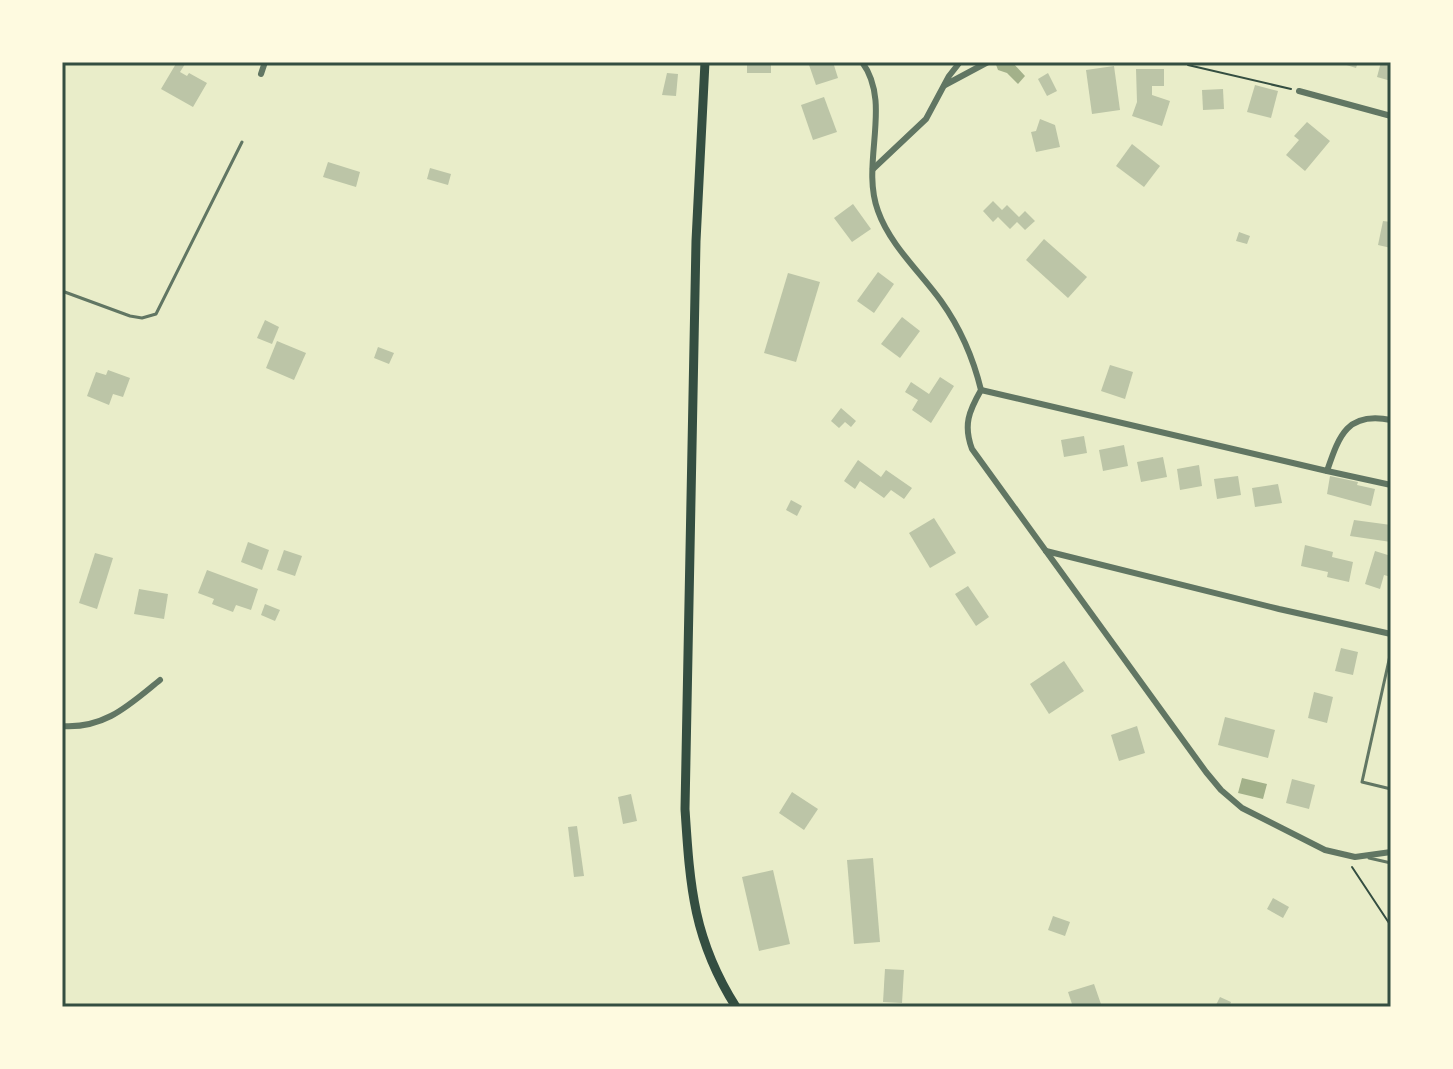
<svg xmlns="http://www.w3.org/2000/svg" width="1453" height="1069" viewBox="0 0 1453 1069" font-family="Ubuntu,sans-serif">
<rect width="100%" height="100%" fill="#e9edc9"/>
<!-- water -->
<g fill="#a3b18a">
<polygon points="995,62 1012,62 1025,76 1018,84 1007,73 998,70"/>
<polygon points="1242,778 1267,784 1263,799 1238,793"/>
</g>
<!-- building -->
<g fill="#bcc5a7">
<polygon points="177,62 185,64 180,72 187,76 189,73 207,83 193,107 161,89"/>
<rect x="747" y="62" width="24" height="11"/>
<polygon points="808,62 833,62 838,78 816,85"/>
<polygon points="1337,62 1358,62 1356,68"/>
<polygon points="1381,62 1391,62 1391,81 1377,77"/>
<polygon points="1114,66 1120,110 1092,114 1086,70"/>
<polygon points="1136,69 1164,69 1164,86 1152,86 1152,95 1170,101 1162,126 1132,116 1137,102"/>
<polygon points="667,73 678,74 676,96 662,95"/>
<polygon points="1048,73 1057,91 1047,96 1038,79"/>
<polygon points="1255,85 1278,91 1271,118 1247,112"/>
<polygon points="1223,89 1224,109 1203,110 1202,90"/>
<polygon points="824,97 837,132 813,140 801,105"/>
<polygon points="1040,119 1055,125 1060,147 1036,152 1031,132 1036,131"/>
<polygon points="1307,122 1330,141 1305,171 1286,155 1299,140 1294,136"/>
<polygon points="1132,144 1160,166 1144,187 1116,166"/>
<polygon points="328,162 360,172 356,187 323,177"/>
<polygon points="430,168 451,174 448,185 427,179"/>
<polygon points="993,201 1002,210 1007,205 1019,217 1025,211 1035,221 1025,230 1017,222 1010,229 998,217 993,222 983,211"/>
<polygon points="853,204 871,229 852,242 834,218"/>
<polygon points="1383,221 1391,222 1391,248 1378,245"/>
<polygon points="1239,232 1250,236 1247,244 1236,241"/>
<polygon points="1044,239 1087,277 1068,298 1026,260"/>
<polygon points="878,272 894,284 874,313 857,301"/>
<polygon points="788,273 820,282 796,362 764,353"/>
<polygon points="902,317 920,331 900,358 881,344"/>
<polygon points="265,320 279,327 272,344 257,338"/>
<polygon points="277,341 306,353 294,380 266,368"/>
<polygon points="378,347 394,353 389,364 374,358"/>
<polygon points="1110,365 1133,372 1125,399 1101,391"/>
<polygon points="108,370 130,378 123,397 113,394 109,405 87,396 96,372 106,375"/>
<polygon points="940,377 954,386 931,423 912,410 918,400 905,392 911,382 929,394"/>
<polygon points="841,408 856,421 851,427 845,422 839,428 831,421"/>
<polygon points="1084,436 1087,453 1064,457 1061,440"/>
<polygon points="1124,445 1128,466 1103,471 1099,450"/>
<polygon points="1163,457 1167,477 1141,482 1137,462"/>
<polygon points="858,460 881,477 886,470 912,488 904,499 891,490 884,498 860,481 855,489 844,481"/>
<polygon points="1199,465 1202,486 1180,490 1177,469"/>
<polygon points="1238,476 1241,495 1217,499 1214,479"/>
<polygon points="1330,476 1358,482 1357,485 1375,489 1371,506 1327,494"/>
<polygon points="1278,484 1282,503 1255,507 1252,488"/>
<polygon points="791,500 802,506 797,516 786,510"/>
<polygon points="934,518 956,553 930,568 909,533"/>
<polygon points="1354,520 1391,525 1391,542 1350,536"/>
<polygon points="248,542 269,550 262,570 241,562"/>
<polygon points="1305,545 1333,552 1332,557 1353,562 1349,582 1327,577 1328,572 1301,566"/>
<polygon points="284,550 302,556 295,576 277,570"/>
<polygon points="1375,551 1391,556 1391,577 1384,575 1380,589 1365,584"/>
<polygon points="95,553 113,558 97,609 79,603"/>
<polygon points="207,570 258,589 251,610 236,605 233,612 212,604 214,599 198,593"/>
<polygon points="968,586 989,617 976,626 955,594"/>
<polygon points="139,589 168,594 164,619 134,614"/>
<polygon points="265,604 280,610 275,621 261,615"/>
<polygon points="1341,648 1358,652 1353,675 1335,671"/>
<polygon points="1064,661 1084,691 1049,714 1030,684"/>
<polygon points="1314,692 1333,697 1327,723 1308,718"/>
<polygon points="1225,717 1275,730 1268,758 1218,745"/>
<polygon points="1137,726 1145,753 1119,761 1111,735"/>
<polygon points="1292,779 1315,785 1309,809 1286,803"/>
<polygon points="792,792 818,809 804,830 779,813"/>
<polygon points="631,794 637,821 623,824 618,797"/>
<polygon points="577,826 584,876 574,877 568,827"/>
<polygon points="873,858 880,942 854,944 847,860"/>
<polygon points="773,870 790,944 759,951 742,877"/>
<polygon points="1273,898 1289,907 1283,918 1267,909"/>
<polygon points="1053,916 1070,922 1065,936 1048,930"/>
<polygon points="885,969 904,970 902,1003 883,1002"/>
<polygon points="1094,984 1102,1007 1073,1007 1068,992"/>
<polygon points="1220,997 1231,1002 1229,1007 1215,1007"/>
</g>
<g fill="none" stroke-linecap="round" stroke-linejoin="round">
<!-- path -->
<g stroke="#344e41" stroke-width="2">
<polyline points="1188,65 1291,89"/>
<polyline points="1352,867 1391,926"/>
</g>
<!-- service -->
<g stroke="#617663" stroke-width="3">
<polyline points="62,291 130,316 142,318 156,314 242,142"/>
<polyline points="1391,651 1362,782 1391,789"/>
<polyline points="1369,858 1391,863"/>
</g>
<!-- minor -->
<g stroke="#617663" stroke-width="6">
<path d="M862,62c31,42 -2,101 16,149 12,34 42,61 63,90 20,28 32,56 40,89 -12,21 -18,35 -9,59l234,323 15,18 21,18 83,42 30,7 36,-5"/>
<polyline points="1176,62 1178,62"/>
<polyline points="261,74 265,62"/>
<polyline points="945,85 988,62"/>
<polyline points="1299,91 1391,116"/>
<polyline points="873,169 926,119 949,76 960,62"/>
<path d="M981,390l346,81c12,-35 20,-60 64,-51"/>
<polyline points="1327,471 1391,485"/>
<polyline points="1046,551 1279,609 1391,634"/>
<path d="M62,726c43,3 67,-21 98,-46"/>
</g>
<!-- secondary -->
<path stroke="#344e41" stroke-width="9" d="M705,62l-9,179 -11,568c5,77 8,130 51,198"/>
</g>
<!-- border -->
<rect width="1453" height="1069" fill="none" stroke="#fefae0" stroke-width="128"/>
<rect x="64" y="64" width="1325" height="941" fill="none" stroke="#344e41" stroke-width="3"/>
</svg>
